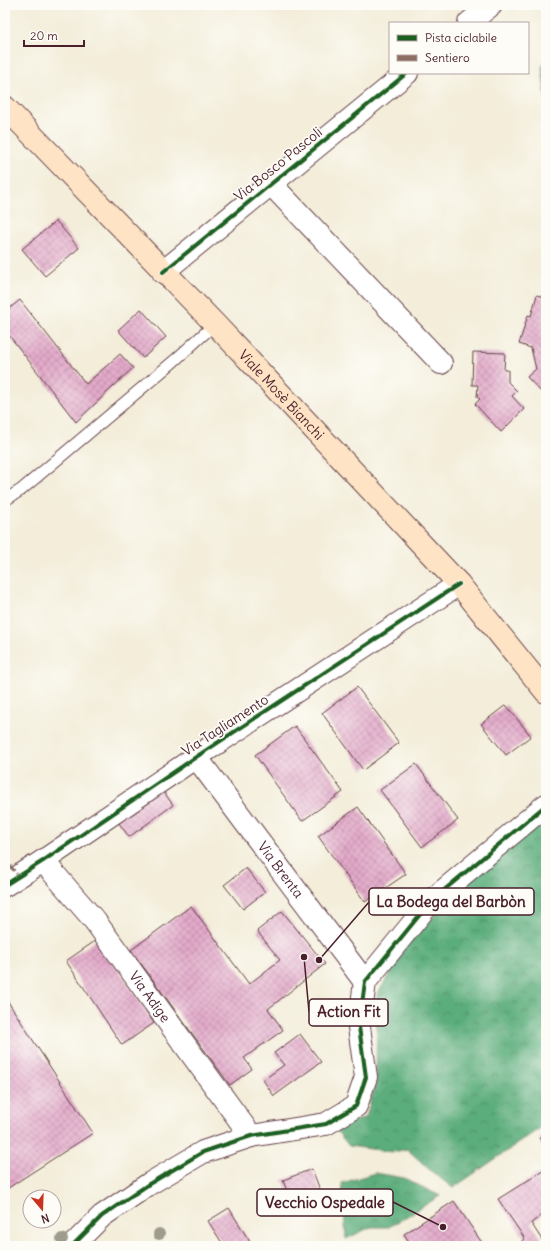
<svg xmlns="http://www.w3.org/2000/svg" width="551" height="1251" viewBox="0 0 551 1251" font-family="Delius,sans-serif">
<defs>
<pattern id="forest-crowns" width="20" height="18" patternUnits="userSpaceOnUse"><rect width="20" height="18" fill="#5bad7b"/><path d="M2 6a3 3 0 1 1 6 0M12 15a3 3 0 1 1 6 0" fill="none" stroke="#4d8c65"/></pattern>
<pattern id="building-cross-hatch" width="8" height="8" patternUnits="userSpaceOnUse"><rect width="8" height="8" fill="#e3aaca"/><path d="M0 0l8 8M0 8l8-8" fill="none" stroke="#ba8aa4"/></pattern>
</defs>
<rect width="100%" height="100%" fill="#fdfcf7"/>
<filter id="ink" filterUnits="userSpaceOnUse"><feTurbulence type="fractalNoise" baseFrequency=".025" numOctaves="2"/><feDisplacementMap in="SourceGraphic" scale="8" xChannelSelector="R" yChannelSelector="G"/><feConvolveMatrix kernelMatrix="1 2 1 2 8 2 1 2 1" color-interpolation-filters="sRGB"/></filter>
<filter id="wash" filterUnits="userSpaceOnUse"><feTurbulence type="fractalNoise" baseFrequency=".012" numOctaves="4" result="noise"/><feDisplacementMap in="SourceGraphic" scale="16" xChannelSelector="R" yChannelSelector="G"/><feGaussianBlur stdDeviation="0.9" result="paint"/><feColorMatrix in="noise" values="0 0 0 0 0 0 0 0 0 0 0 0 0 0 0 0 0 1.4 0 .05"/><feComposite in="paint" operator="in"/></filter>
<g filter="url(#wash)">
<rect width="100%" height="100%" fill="#f3edd9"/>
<!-- forest -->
<g fill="url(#forest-crowns)" stroke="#526653">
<polygon points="546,59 546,101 542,68"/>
<polygon points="546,820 546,1124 453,1188 431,1171 407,1149 393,1152 349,1146 335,1129 366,1117 376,1082 377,995 409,941 477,872"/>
<polygon points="375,1173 404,1178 440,1196 389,1227 371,1227 346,1239 342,1183"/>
</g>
<g id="blocks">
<!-- building -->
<g fill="url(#building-cross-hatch)">
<polygon points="56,221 79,248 45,276 22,249"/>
<polygon points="537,295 546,298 546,402 542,397 544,395 527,377 536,369 531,348 519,344 528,315 531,316"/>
<polygon points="20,300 86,384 120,354 133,368 76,422 5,330 5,312"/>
<polygon points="141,309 166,337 143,358 118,330"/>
<polygon points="473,352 505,353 504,370 508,370 508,382 517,391 512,396 524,409 501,432 475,404 480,399 477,397 478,385 472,385"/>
<polygon points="357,687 399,743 363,770 322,713"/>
<polygon points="506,705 531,736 506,755 481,724"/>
<polygon points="295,726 343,792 302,821 255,755"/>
<polygon points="416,764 458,820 422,847 380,790"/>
<polygon points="161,788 173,805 129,837 116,819"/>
<polygon points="358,807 406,874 365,902 318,836"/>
<polygon points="246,868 265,892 243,909 224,885"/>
<polygon points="191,906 249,984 280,960 257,931 282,911 325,964 268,1009 283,1030 244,1058 252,1069 230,1085 131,950"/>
<polygon points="98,939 154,1023 122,1045 66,961"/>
<polygon points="5,997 93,1133 5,1190"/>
<polygon points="300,1034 321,1062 274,1096 263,1080 284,1065 274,1053"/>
<polygon points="546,1133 546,1148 539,1138"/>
<polygon points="312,1169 322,1195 292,1206 283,1180"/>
<polygon points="546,1169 546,1208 542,1211 544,1214 531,1223 546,1246 515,1246 525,1239 498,1199"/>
<polygon points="454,1201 484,1246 412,1246 404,1234"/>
<polygon points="229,1208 250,1242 244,1246 224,1246 208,1221"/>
</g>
</g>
</g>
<g filter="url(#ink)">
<use href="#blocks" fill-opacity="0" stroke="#633e45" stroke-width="1"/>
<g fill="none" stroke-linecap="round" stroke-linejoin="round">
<defs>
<polyline id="service" points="5,500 21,490 174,361 215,324"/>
<g id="minor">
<polyline points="469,23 491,5"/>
<polyline points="271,184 441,363"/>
<polyline points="163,272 407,73"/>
<path id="s1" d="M196,757l169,225"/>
<path id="s2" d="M43,861l52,60 156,215"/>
<polyline points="5,885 43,861 196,757 459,584"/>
<polyline points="72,1246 102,1216 149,1184 203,1152 251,1136 326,1124 356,1106 366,1077 359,1027 365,982 431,901 546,805"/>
</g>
<g id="secondary">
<path id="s3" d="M5,107l210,217 244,260 87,108"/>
</g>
</defs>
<!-- service casing -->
<use href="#service" stroke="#633e45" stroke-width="13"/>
<!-- minor casing -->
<use href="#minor" stroke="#633e45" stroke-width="24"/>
<!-- secondary casing -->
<use href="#secondary" stroke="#633e45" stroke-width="24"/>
<!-- service -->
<use href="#service" stroke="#fff" stroke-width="11"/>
<!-- minor -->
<use href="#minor" stroke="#fff" stroke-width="22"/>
<!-- secondary -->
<use href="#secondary" stroke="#fee4c5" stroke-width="22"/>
<!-- quiet -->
<polyline stroke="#8d6e63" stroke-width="3" stroke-dasharray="6 3" stroke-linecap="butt" points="5,859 19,877"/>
<defs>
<g id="cycleway">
<polyline points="163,272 407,73"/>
<polyline points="5,885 43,861 196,757 459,584"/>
<polyline points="72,1246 102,1216 149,1184 203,1152 251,1136 326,1124 356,1106 366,1077 359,1027 365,982 431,901 546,805"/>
</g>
</defs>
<!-- cycleway casing -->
<use href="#cycleway" stroke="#fdfcf7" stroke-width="6"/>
<!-- cycleway -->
<use href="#cycleway" stroke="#1b5e20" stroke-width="4"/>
</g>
<!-- trees -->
<g fill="#9d9c8d">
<circle cx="159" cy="1234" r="6"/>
<circle cx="62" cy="1239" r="6"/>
</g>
</g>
<g text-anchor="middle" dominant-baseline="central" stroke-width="3.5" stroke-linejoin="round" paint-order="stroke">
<!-- street labels -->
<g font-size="14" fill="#4a1f2b" stroke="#fdfcf7">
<text transform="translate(278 164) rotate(-39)">Via Bosco Pascoli</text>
<text stroke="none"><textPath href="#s3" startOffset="399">Viale Mosè Bianchi</textPath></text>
<text transform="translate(225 725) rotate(-33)">Via Tagliamento</text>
<text stroke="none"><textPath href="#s1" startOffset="141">Via Brenta</textPath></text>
<text stroke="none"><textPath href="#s2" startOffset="173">Via Adige</textPath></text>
</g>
</g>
<!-- callouts -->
<path fill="none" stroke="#4a1f2b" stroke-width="1.5" d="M319 960L369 902M304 957L309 1012M443 1227L393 1202"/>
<g fill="#4a1f2b" stroke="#fdfcf7" stroke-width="1.5">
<circle cx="319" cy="960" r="4"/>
<circle cx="304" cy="957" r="4"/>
<circle cx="443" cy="1227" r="4"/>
</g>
<g fill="#fdfcf7" stroke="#4a1f2b" stroke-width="1.5">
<rect x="369" y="888" width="165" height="27" rx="4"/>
<rect x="309" y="999" width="79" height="27" rx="4"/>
<rect x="257" y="1189" width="136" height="27" rx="4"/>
</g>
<g font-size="15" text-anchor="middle" font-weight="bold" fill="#4a1f2b">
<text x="451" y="907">La Bodega del Barbòn</text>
<text x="349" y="1017">Action Fit</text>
<text x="325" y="1208">Vecchio Ospedale</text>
</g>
<!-- margin -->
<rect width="551" height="1251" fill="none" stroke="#fdfcf7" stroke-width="20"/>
<!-- legend -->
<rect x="389" y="22" width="140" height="52" fill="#fdfcf7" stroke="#b5a4a5"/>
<rect x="397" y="35" width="20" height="6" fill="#1b5e20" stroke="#b5a4a5"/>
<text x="425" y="42" font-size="12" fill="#4a1f2b">Pista ciclabile</text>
<rect x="397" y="55" width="20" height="6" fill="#8d6e63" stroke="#b5a4a5"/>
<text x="425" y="62" font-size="12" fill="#4a1f2b">Sentiero</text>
<!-- north arrow -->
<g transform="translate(42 1209) rotate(161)"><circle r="19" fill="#fdfcf7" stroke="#b5a4a5"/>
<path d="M0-3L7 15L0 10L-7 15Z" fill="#c8321e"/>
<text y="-6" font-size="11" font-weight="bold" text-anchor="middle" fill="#4a1f2b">N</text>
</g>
<!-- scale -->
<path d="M24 40v6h60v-6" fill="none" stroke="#4a1f2b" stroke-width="2"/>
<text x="30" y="40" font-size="12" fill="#4a1f2b" stroke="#fdfcf7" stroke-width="3" paint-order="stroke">20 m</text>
</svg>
